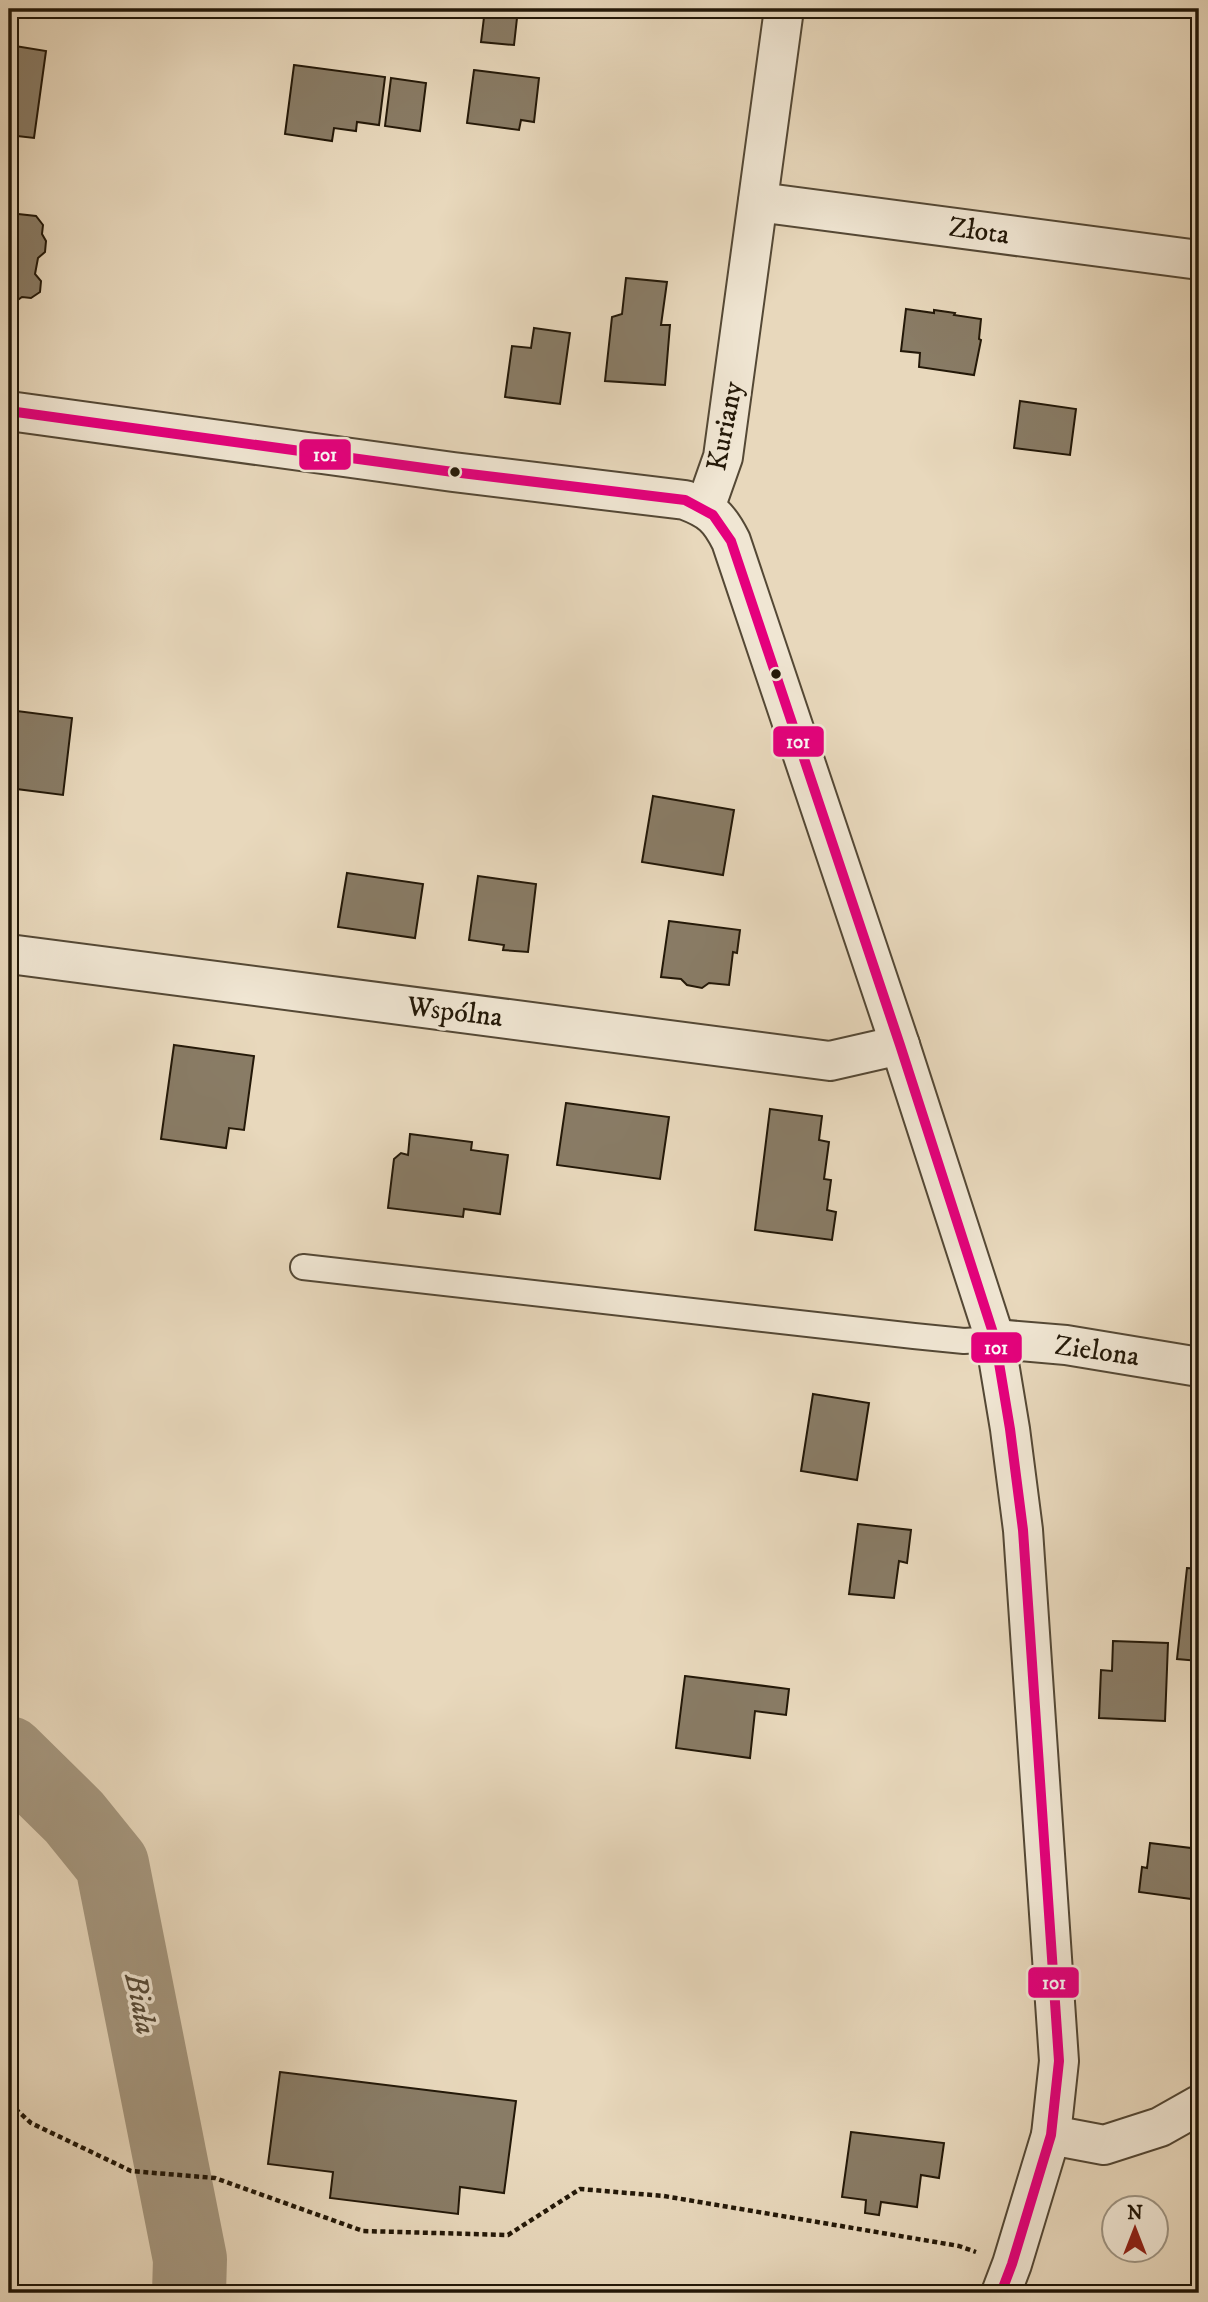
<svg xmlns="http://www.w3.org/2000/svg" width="1208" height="2302" viewBox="0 0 1208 2302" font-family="'IM FELL DW Pica',serif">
<rect width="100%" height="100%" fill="#e8d8bc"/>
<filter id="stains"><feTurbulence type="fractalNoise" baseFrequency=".00286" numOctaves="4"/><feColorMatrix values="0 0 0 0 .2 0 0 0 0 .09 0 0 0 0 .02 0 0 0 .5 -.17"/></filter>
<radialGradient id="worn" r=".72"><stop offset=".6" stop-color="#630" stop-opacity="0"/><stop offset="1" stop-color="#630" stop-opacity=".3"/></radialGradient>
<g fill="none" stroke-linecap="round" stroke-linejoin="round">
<!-- river -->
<polyline stroke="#a5977f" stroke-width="74" points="9,1753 74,1817 112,1864 190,2259 189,2293"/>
</g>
<!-- building -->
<g fill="#897c66" stroke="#231808" stroke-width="2">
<polygon points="485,9 518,9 514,45 481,42"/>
<polygon points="9,45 46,51 34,138 9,135"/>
<polygon points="294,65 385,77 379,125 357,122 356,131 334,128 332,141 285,134"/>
<polygon points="474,70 539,78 534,122 521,120 519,130 467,123"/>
<polygon points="391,78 426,83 420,131 385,126"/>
<polygon points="9,213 36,216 43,225 42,234 46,241 45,252 38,258 35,274 41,281 40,292 31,298 22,297 15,302 9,301"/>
<polygon points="626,278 667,282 661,325 670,325 665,385 605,381 612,317 622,314"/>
<polygon points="906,309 934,313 934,310 955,313 954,315 981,319 979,339 981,340 974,375 919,367 920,353 901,351"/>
<polygon points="534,328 570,333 560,404 505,397 512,346 531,348"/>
<polygon points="1020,401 1076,409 1070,455 1014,448"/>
<polygon points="9,710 72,718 63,795 9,788"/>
<polygon points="653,796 734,810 723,875 642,862"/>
<polygon points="347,873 423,884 415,938 338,927"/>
<polygon points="478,876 536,884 528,952 503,950 504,945 469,940"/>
<polygon points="669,921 740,930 737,953 733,952 729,985 709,983 702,988 687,985 681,979 661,977"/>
<polygon points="174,1045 254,1056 244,1130 229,1128 226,1148 161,1139"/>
<polygon points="566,1103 669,1117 660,1179 557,1165"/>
<polygon points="770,1109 822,1116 819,1140 829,1142 824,1179 831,1180 827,1210 836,1212 832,1240 755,1230"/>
<polygon points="410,1134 472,1142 471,1150 508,1155 500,1214 464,1209 463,1217 388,1208 394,1159 401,1153 408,1155"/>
<polygon points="813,1394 869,1403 857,1480 801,1471"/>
<polygon points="858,1524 911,1530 907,1563 899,1561 894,1598 849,1594"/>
<polygon points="1187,1568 1199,1569 1199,1661 1177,1659"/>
<polygon points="1113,1641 1168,1643 1165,1721 1099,1718 1101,1670 1112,1671"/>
<polygon points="685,1676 789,1689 786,1715 755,1711 750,1758 676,1748"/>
<polygon points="1150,1843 1199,1849 1199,1900 1139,1892 1142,1867 1147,1868"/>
<polygon points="280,2072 516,2101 504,2193 460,2187 458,2214 330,2198 333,2172 268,2164"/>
<polygon points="851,2132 944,2143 939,2178 921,2175 917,2207 881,2202 879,2215 865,2213 866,2200 842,2197"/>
</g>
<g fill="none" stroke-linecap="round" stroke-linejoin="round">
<defs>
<polyline id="lane" points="303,1267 914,1336 964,1341 995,1339"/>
<g id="street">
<polyline points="758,202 1199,260"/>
<path d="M9,411l444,61 232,28c26,10 34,17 46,41l169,504 95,294 15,90 13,101 36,531 -8,74 -39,129 -11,29"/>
<polyline points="705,508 723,457 784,9"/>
<polyline points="9,954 830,1061 900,1045"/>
<polyline points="995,1339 1066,1345 1199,1367"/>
<polyline points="1051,2135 1104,2145 1160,2127 1199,2105"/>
</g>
</defs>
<!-- lane casing -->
<use href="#lane" stroke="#544835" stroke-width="28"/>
<!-- street casing -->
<use href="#street" stroke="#544835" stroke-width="42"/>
<!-- path -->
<polyline stroke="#231808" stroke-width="4.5" stroke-dasharray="5 3.5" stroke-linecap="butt" points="9,2103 31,2123 131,2171 215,2178 363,2231 508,2235 580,2189 664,2196 959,2246 976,2252"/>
<!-- lane -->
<use href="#lane" stroke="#f0e6d3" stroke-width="24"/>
<!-- street -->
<use href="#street" stroke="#f0e6d3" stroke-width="38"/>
<defs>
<polyline id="bus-1" points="9,411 453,472 685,500 713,515 731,541 900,1045 995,1339 1010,1429 1023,1530 1059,2061 1051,2135 1012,2264 1001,2293"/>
</defs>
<!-- bus-1 casing -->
<use href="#bus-1" stroke="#f0e6d3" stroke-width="16"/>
<!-- bus-1 -->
<use href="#bus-1" stroke="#e5007d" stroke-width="10"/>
</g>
<!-- markers -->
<g fill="#231808" stroke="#f0e6d3" stroke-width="2.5">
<circle cx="455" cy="472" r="6"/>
<circle cx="776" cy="674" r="6"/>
</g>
<g text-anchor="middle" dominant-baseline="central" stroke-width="7" stroke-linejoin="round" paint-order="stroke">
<!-- street labels -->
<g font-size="28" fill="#231808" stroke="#f0e6d3">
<text transform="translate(979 231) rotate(8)">Złota</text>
<text transform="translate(725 426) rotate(-79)">Kuriany</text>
<text transform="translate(455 1012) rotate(7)">Wspólna</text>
<text transform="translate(1097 1351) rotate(8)">Zielona</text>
</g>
<!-- water labels -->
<g font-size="30" font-style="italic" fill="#574b38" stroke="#f0e6d3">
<text transform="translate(140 2004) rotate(79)">Biała</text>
</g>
</g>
<g stroke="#f0e6d3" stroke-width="2.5">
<rect x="298" y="438" width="54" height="33" rx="7" fill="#e5007d"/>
<rect x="772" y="725" width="53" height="33" rx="7" fill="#e5007d"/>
<rect x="970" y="1331" width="53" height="33" rx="7" fill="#e5007d"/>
<rect x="1027" y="1966" width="53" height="33" rx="7" fill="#e5007d"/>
</g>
<g font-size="19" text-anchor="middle" font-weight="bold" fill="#fff">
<text x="325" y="461">101</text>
<text x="798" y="748">101</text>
<text x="996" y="1354">101</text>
<text x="1054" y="1989">101</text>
</g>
<!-- margin -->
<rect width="1208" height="2302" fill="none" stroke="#e8d8bc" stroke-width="35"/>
<rect x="10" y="10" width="1187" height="2281" fill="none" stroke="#231808" stroke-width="3.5"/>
<rect x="18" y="18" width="1173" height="2267" fill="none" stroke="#231808" stroke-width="2"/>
<!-- north arrow -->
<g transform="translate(1135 2229)"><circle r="33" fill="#f0e6d3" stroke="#9e9482" stroke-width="2"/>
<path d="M0-5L12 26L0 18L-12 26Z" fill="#8f2418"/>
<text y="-10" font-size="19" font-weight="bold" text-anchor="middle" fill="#231808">N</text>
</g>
<rect width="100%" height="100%" filter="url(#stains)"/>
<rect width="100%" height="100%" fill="url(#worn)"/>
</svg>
